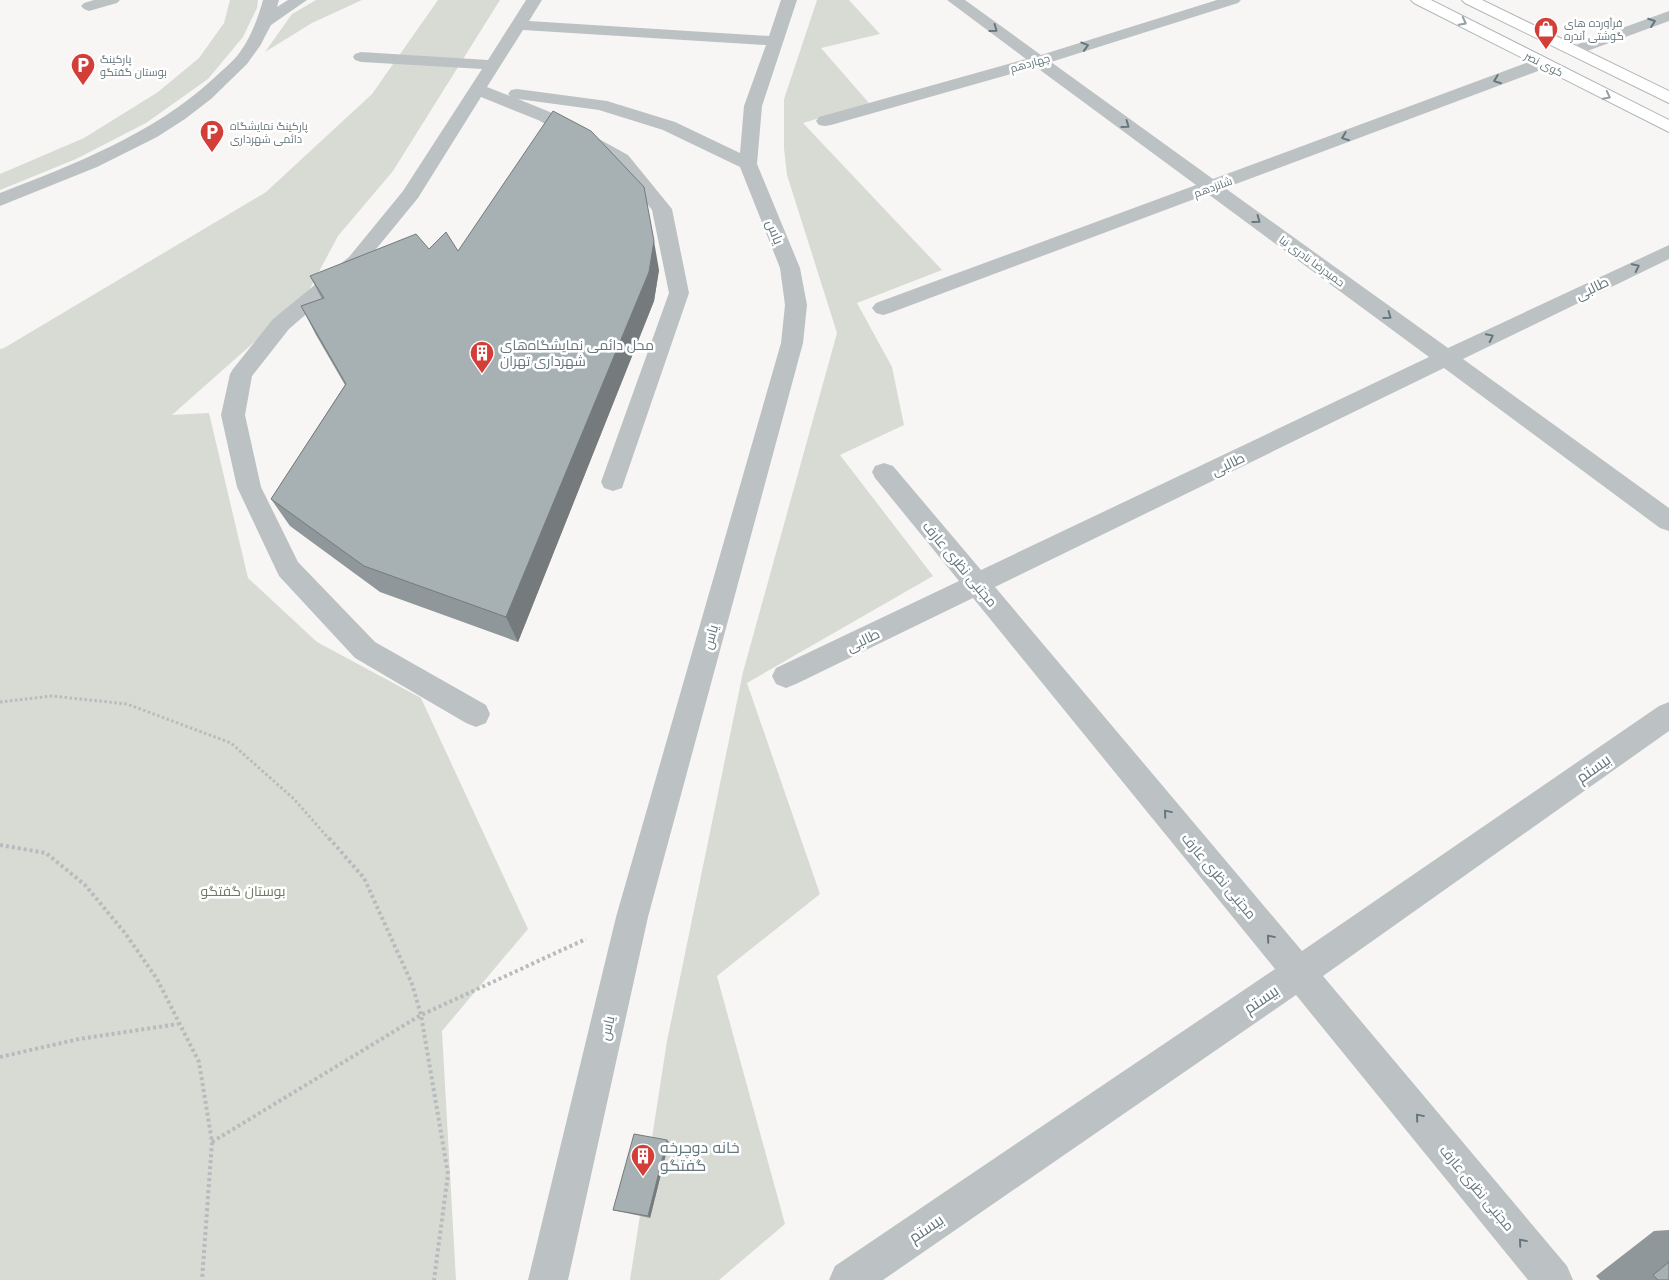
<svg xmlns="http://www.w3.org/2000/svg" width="1669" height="1280" viewBox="0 0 1669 1280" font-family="'PT Sans',Cairo,sans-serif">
<rect width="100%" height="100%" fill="#f7f6f4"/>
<!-- green -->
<g fill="#d8dbd4">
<polygon points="230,0 258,0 257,8 243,37 208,79 146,123 76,159 0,190 0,174 84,138 158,92 199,58 224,23"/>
<polygon points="316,0 362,0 312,23 265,52 292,14"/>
<polygon points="438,0 500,0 393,171 338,236 306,296 172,415 209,413 248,578 317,642 421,698 528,929 442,1031 456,1280 0,1280 0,349 4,348 266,192 372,94"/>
<polygon points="817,0 849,0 880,34 821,48 869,103 803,123 942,270 857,303 892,367 904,425 840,455 933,576 747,683 820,894 717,976 785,1224 719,1280 630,1280 667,1041 743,672 837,333 787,175 784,149 784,99"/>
</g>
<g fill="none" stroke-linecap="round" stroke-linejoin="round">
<defs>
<g id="major">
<polygon points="1411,0 1431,0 1669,120 1669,132 1414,3"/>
<polygon points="1462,0 1482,0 1669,91 1669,103 1465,3"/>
</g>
</defs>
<!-- major casing -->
<use href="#major" stroke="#b0b6b9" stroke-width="2"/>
<!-- path-far1 -->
<polyline stroke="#b7bbbd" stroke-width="3" stroke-dasharray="2.5 2.5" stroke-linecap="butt" points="0,702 52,696 127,704 231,743 294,799 330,840"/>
<!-- path -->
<g stroke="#b7bbbd" stroke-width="4" stroke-dasharray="3 3" stroke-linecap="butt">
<polyline points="329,838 364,878 412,984 421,1015 448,1174 434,1280"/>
<polyline points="0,845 46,853 85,885 125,933 157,979 199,1062 212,1142 202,1280"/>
<polyline points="0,1057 79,1039 178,1024"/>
<polyline points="212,1142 421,1015 586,939"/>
</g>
<!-- minor -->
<g fill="#bcc2c4" fill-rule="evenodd">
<polygon points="94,0 120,0 117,3 89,11 84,9 81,6 84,3"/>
<path d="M263,0h16l-2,7 11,-7h19l-36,25 -11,21 -13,18 -36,35 -26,20 -28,18 -60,30 -97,39v-13c75,-29 153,-59 213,-114 9,-9 20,-17 27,-27 11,-15 18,-34 23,-52z"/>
<path d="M526,0h16l-13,21 240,15 12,-36h16l-35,106 -5,58 43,104 7,37 -4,38 -155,574 -80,363h-40l88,-363 165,-574 4,-38 -5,-37 -40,-101 -77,-37 -64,-20 -81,-11 32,13 78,43 44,54 17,84 -67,195 -9,3 -9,-3 -3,-6 68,-189 -17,-83 -36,-47 -78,-43 -57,-23 -63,101 -55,67 -74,64 -37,47 -7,39 16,72 37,75 77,80 111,63 4,9 -4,9 -10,4 -10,-4 -111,-65 -76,-82 -42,-89 -16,-72 9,-41 3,-5 40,-50 76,-62 54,-66 79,-122 -121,-7 -6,-2 -2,-3 2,-3 6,-2 127,8zM523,30l243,15 -22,61 -4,47 -65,-31 -68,-21 -90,-12 -6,1 -3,4 2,2 -23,-9z"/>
<polygon points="947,0 965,0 1041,55 1217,0 1241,0 1238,3 1051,62 1213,179 1537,59 1549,59 1551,63 1549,67 1225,188 1448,348 1669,245 1669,259 1463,359 1669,508 1669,531 1660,528 1444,368 995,587 1302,951 1659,706 1669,702 1669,731 1323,976 1567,1266 1573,1280 1528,1280 1296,995 883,1280 829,1280 835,1266 1275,969 973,598 796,684 786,688 776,684 772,676 776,668 959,581 875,478 872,472 875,466 884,463 893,466 981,570 1429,357 1208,194 890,313 883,315 876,313 872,308 876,303 1196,185 1036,67 831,125 825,126 819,125 816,121 819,117 1026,59"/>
<polygon points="1669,11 1669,21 1579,54 1567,54 1565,51 1567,48"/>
</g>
<!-- major -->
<use href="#major" fill="#fff" fill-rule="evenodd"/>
</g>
<!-- wall -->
<g fill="#90979a">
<polygon points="429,249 659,270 654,301 518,642 380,592 290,526 271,499 345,385 316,335 301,306 322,299 310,276"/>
<polygon points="669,1142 650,1218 613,1210"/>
<polygon points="1669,1230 1669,1280 1600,1280 1596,1276 1654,1231"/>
</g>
<!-- shaded-wall -->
<g fill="#757b7d">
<polygon points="654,241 659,270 654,301 518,642 506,617"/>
<polygon points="667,1140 669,1142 650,1218 648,1216"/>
</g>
<!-- building -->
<g fill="#a7b0b3" stroke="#757b7d">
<polygon points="553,111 591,131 644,187 654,241 649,272 506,617 364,566 271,499 346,384 301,306 324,298 310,276 416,234 429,249 446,232 458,251"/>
<polygon points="634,1134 667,1140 648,1216 613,1210"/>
<polygon points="1669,1262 1669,1280 1658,1280 1653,1275"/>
</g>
<!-- one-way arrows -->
<defs><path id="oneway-chevron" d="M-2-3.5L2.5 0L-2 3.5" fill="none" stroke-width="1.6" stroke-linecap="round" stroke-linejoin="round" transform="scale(1.25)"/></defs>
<g stroke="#93a0a4">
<use href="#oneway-chevron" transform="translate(1463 22) rotate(27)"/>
<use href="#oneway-chevron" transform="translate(1607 96) rotate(27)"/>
</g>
<g stroke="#65777d">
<use href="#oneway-chevron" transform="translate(1652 22) rotate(-20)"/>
<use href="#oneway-chevron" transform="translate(994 29) rotate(36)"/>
<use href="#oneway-chevron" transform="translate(1085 46) rotate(-17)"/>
<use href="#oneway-chevron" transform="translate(1497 80) rotate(159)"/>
<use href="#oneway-chevron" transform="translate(1126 125) rotate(36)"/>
<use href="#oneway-chevron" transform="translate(1345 137) rotate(159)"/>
<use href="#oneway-chevron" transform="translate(1257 220) rotate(36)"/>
<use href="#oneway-chevron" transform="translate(1636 267) rotate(-26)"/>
<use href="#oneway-chevron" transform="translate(1388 316) rotate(36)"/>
<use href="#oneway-chevron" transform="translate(1490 337) rotate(-26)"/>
<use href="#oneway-chevron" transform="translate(1167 813) rotate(-130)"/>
<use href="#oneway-chevron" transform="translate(1270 938) rotate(-130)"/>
<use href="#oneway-chevron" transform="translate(1419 1117) rotate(-130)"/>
<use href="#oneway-chevron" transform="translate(1522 1242) rotate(-130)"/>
</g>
<!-- icons -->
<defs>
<symbol id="shop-pin" viewBox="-11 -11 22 30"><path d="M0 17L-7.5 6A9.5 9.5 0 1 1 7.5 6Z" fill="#d33e38" stroke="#fff"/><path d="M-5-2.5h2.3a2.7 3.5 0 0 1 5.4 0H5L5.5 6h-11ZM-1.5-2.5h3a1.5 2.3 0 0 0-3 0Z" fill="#fff"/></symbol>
<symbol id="parking-pin" viewBox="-11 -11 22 30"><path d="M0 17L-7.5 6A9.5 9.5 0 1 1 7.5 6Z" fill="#d33e38" stroke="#fff"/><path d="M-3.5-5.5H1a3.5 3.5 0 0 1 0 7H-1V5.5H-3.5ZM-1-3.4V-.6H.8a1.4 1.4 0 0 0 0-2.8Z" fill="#fff"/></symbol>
<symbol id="building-pin" viewBox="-11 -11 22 30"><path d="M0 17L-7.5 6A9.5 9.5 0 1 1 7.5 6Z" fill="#d33e38" stroke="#fff"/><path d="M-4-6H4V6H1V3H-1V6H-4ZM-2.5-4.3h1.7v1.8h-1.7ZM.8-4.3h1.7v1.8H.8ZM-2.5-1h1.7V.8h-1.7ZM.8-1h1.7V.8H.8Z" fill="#fff"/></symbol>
</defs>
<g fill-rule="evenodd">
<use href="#shop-pin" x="1532" y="15" width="28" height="38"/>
<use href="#parking-pin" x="69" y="51" width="28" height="38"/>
<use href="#parking-pin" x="198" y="118" width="28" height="38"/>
<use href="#building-pin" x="468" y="339" width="28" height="38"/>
<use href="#building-pin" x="629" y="1142" width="28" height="38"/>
</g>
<g text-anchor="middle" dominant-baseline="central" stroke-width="5" stroke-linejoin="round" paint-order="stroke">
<!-- far-poi labels -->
<g font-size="11" fill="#65777d" stroke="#fff" text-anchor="start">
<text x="1564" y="23">فرآورده های<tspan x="1564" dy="13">گوشتی آندره</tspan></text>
<text x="100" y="59">پارکینگ<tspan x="100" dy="13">بوستان گفتگو</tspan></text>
<text x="230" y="126">پارکینگ نمایشگاه<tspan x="230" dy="13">دائمی شهرداری</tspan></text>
</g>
<!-- far-street labels -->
<g font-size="11" fill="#65777d" stroke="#fff">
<text transform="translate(1030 63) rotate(-16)">چهاردهم</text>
<text transform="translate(1544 64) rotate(27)">کوی نصر</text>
<text transform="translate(1213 187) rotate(-20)">شانزدهم</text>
<text transform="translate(1312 261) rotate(36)">حمیدرضا نادری نیا</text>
</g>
<!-- street labels -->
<g font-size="14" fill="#65777d" stroke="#fff">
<text transform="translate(775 232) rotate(68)">یاس</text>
<text transform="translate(1592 288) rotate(-26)">طالبی</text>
<text transform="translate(1228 464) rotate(-26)">طالبی</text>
<text transform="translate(960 564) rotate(50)">مجتبی نظری عارف</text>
<text transform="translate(710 637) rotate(-74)">یاس</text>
<text transform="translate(863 640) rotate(-26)">طالبی</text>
<text transform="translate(1219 876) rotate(50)">مجتبی نظری عارف</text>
<text transform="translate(607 1028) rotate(-77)">یاس</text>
<text transform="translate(1477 1188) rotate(50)">مجتبی نظری عارف</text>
</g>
<!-- poi labels -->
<g font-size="14" fill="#65777d" stroke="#fff" text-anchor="start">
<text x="500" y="345">محل دائمی نمایشگاه‌های<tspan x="500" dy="16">شهرداری تهران</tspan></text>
</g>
<!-- park labels -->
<g font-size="14" fill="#6f7a67" stroke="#fff">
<text x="243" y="891">بوستان گفتگو</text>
</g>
<!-- near-street labels -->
<g font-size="16" fill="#65777d" stroke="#fff">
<text transform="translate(1593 768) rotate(-35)">بیستم</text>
<text transform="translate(1261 999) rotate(-34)">بیستم</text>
<text transform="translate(926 1228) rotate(-34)">بیستم</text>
</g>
<!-- near-poi labels -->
<g font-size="16" fill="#65777d" stroke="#fff" text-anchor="start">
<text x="660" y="1147">خانه دوچرخه<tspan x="660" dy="18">گفتگو</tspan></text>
</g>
</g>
</svg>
